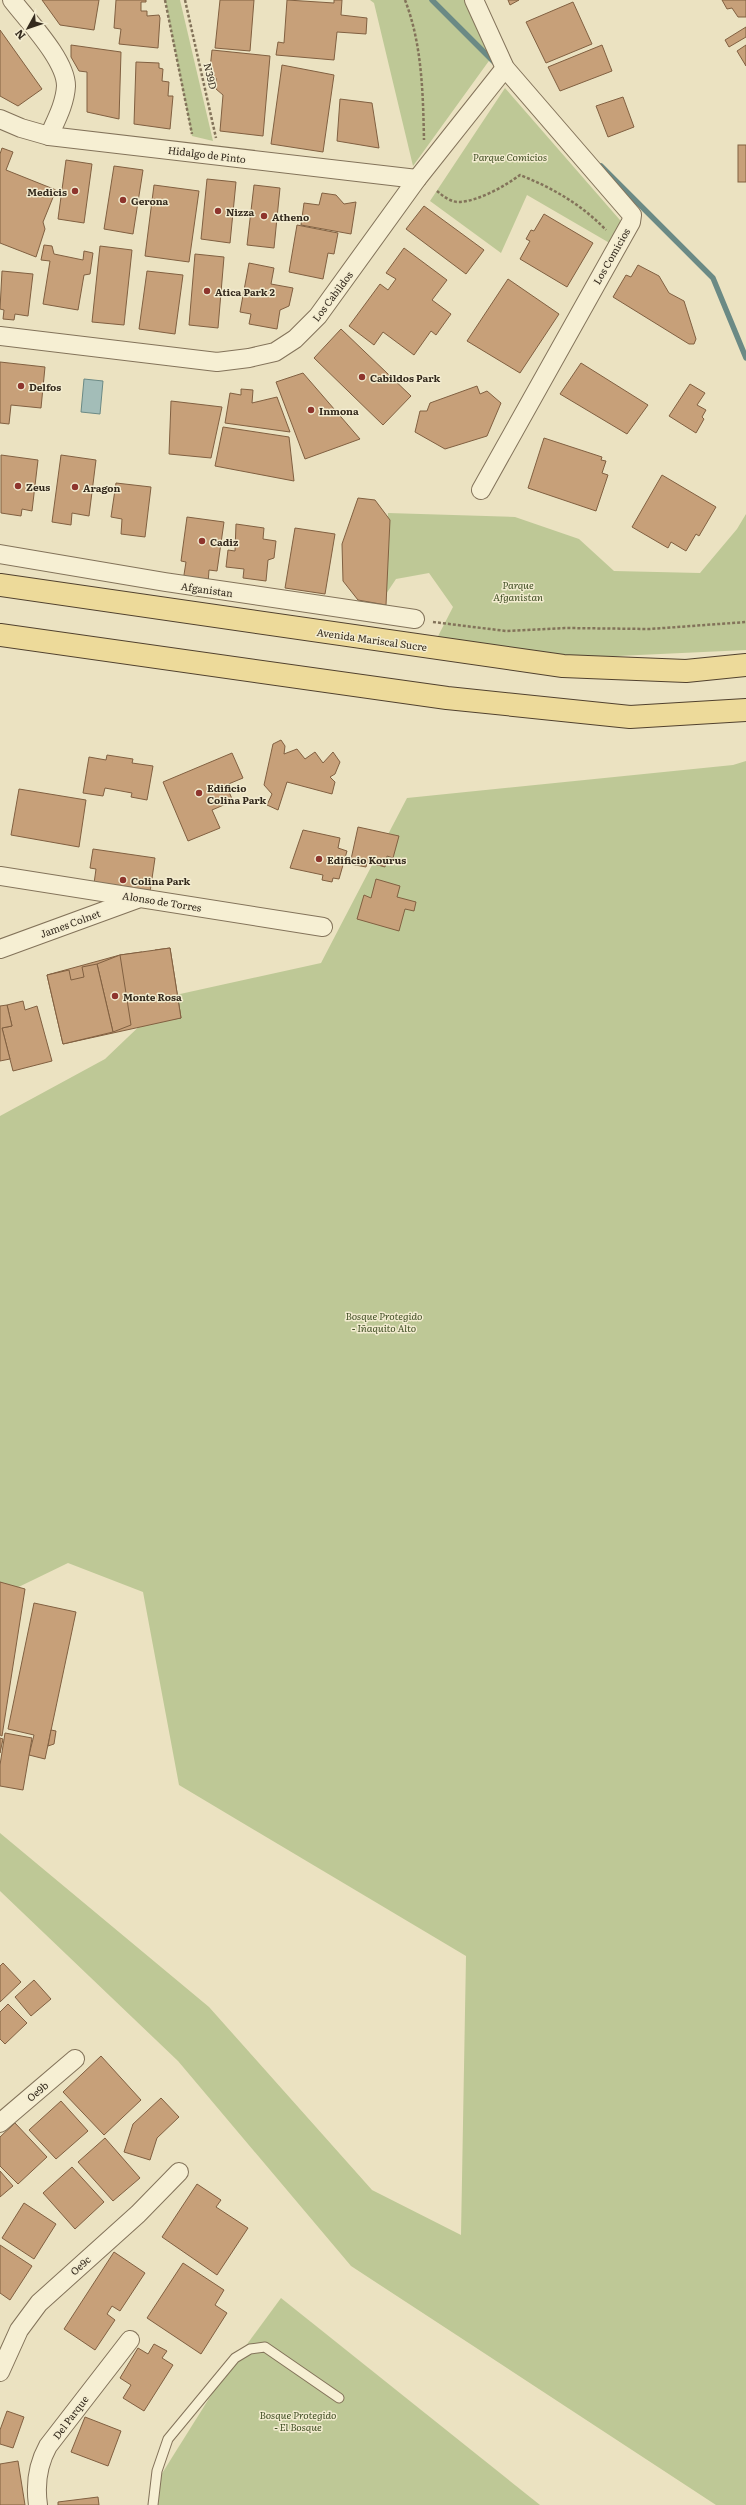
<svg xmlns="http://www.w3.org/2000/svg" width="746" height="2505" viewBox="0 0 746 2505" font-family="Literata,serif">
<rect width="100%" height="100%" fill="#ebe2c1"/>
<!-- green -->
<g fill="#bec896">
<polygon points="165,0 180,0 213,141 192,136"/>
<polygon points="370,0 464,0 491,58 413,166 374,3"/>
<polygon points="505,88 626,227 613,245 527,195 501,253 430,201"/>
<polygon points="388,513 515,517 579,539 614,571 700,573 737,529 746,514 746,650 596,657 495,657 433,646 453,607 429,573 396,579 386,594"/>
<polygon points="746,761 746,2505 716,2505 351,2266 178,2061 0,1891 0,1833 209,2007 372,2190 461,2235 466,1956 179,1785 143,1592 68,1563 0,1596 0,1116 105,1059 171,996 321,963 407,798 733,765"/>
<polygon points="281,2298 540,2505 154,2505 156,2483 220,2381"/>
</g>
<!-- water -->
<polygon fill="#a3bdb8" stroke="#6b8a85" points="84,379 103,381 100,414 81,412"/>
<g fill="none" stroke-linecap="round" stroke-linejoin="round">
<!-- stream -->
<g stroke="#6b8a85" stroke-width="5.5">
<polyline points="432,0 495,63"/>
<polyline points="601,166 713,278 746,358"/>
</g>
</g>
<!-- building -->
<g fill="#c7a079" stroke="#816041">
<polygon points="42,0 99,0 94,30 60,25"/>
<polygon points="116,0 146,0 146,2 141,2 141,11 147,11 147,16 159,15 160,18 158,48 119,44 121,29 114,28"/>
<polygon points="220,0 254,0 250,51 215,48"/>
<polygon points="287,0 334,3 334,0 342,0 341,15 367,18 366,34 337,32 334,60 276,55 278,42 284,43"/>
<polygon points="508,0 519,0 510,5"/>
<polygon points="722,0 746,0 746,17 738,17 732,8 727,9"/>
<polygon points="573,2 592,44 546,63 526,22"/>
<polygon points="746,27 746,37 729,47 725,40"/>
<polygon points="0,30 42,89 18,106 0,96"/>
<polygon points="71,45 121,52 119,119 87,112 87,72 79,71 71,57"/>
<polygon points="602,45 612,71 560,91 548,67"/>
<polygon points="746,45 746,66 737,51"/>
<polygon points="212,50 270,56 263,136 220,131 223,95 216,89 216,78 209,78"/>
<polygon points="136,62 159,63 159,68 163,69 162,81 169,82 168,96 173,96 170,129 134,124"/>
<polygon points="282,65 334,75 323,152 271,144"/>
<polygon points="623,97 634,127 608,137 596,106"/>
<polygon points="340,99 372,103 379,148 337,141"/>
<rect x="738" y="145" width="8" height="37"/>
<polygon points="2,148 13,152 6,170 56,190 43,222 45,229 36,257 0,243 0,154"/>
<polygon points="66,160 92,164 84,223 58,219"/>
<polygon points="114,166 143,170 133,234 104,229"/>
<polygon points="207,179 236,182 230,243 201,239"/>
<polygon points="154,185 199,191 189,262 145,256"/>
<polygon points="254,185 280,188 274,248 247,245"/>
<polygon points="322,193 336,195 344,204 356,202 351,234 301,225 304,203 319,205"/>
<polygon points="424,206 484,250 466,274 406,229"/>
<polygon points="544,214 593,243 567,287 520,259 530,241 526,239 531,230 534,231"/>
<polygon points="297,225 338,233 334,254 328,253 323,279 289,272"/>
<polygon points="44,245 52,246 54,254 83,260 84,251 93,253 90,274 84,275 78,310 43,304 50,261 41,260"/>
<polygon points="100,246 132,250 124,325 92,322"/>
<polygon points="404,248 447,280 432,300 451,314 436,335 431,331 414,355 383,332 374,345 349,326 380,284 388,290 396,279 386,273"/>
<polygon points="195,254 224,257 218,328 189,325"/>
<polygon points="249,263 274,268 271,284 293,288 289,306 280,310 277,329 249,324 251,314 240,312"/>
<polygon points="638,265 659,276 669,293 684,301 696,339 694,344 689,344 613,297 626,275 631,277"/>
<polygon points="2,271 33,274 28,316 15,314 14,320 3,319 4,310 0,309"/>
<polygon points="147,271 183,275 175,334 139,329"/>
<polygon points="508,279 559,314 520,373 467,341"/>
<polygon points="341,329 411,396 383,425 314,358"/>
<polygon points="0,362 45,367 41,408 11,405 9,424 0,423"/>
<polygon points="581,363 648,405 627,434 560,394"/>
<polygon points="303,373 360,439 305,459 276,382"/>
<polygon points="690,384 705,393 697,405 706,410 702,417 704,419 696,433 669,416"/>
<polygon points="477,386 480,394 487,391 501,403 487,436 445,449 415,432 420,411 427,411 430,403"/>
<polygon points="241,389 253,390 252,403 277,397 290,432 225,423 230,393 241,395"/>
<polygon points="171,401 222,407 211,458 169,454"/>
<polygon points="223,427 289,437 294,481 215,466"/>
<polygon points="544,438 602,457 601,460 606,461 602,473 608,475 596,511 528,488"/>
<polygon points="1,455 38,460 32,511 22,509 21,516 1,513"/>
<polygon points="61,455 96,460 89,516 72,513 71,525 52,522"/>
<polygon points="662,475 716,507 699,536 696,534 686,551 671,542 668,548 632,527"/>
<polygon points="116,483 151,487 145,537 121,534 122,519 111,517"/>
<polygon points="358,498 375,500 390,520 386,605 358,600 343,581 342,544"/>
<polygon points="187,517 224,522 217,571 209,570 208,584 183,581 186,562 181,561"/>
<polygon points="236,524 264,528 263,539 276,541 274,558 268,560 266,581 243,578 244,569 226,567 228,550 235,551"/>
<polygon points="295,528 335,534 325,594 285,588"/>
<polygon points="281,740 285,746 284,754 297,749 305,759 315,752 323,763 333,752 340,762 335,774 330,777 335,782 332,794 287,782 278,810 267,805 272,794 264,785 273,744"/>
<polygon points="232,753 243,778 226,785 233,801 212,810 220,828 188,841 163,782"/>
<polygon points="107,755 133,759 132,763 153,766 147,800 131,797 132,793 105,788 103,796 83,793 89,757 106,760"/>
<polygon points="19,789 86,800 79,847 11,835"/>
<polygon points="358,827 399,836 393,858 387,856 385,867 367,862 366,867 350,864"/>
<polygon points="303,830 340,838 338,848 347,851 339,879 333,878 332,882 322,880 323,875 290,868"/>
<polygon points="93,849 155,858 149,899 93,891 96,869 90,868"/>
<polygon points="376,879 400,886 397,897 416,902 414,911 405,909 399,931 357,919 364,895 371,898"/>
<polygon points="170,948 181,1018 131,1025 120,955 142,952 143,962 157,960 155,950"/>
<polygon points="170,948 181,1018 63,1044 47,975 120,955"/>
<polygon points="120,955 131,1025 113,1032 97,964"/>
<polygon points="97,964 113,1032 63,1044 47,975 69,970 71,980 84,977 82,967"/>
<polygon points="23,1001 25,1010 37,1006 52,1061 13,1071 2,1028 12,1026 7,1005"/>
<polygon points="7,1005 12,1026 2,1028 10,1059 0,1061 0,1006"/>
<polygon points="0,1582 25,1589 2,1736 0,1735"/>
<polygon points="34,1603 76,1612 45,1759 29,1755 34,1735 8,1729"/>
<polygon points="51,1730 56,1731 54,1744 48,1746"/>
<polygon points="5,1733 32,1738 23,1790 0,1786 0,1765"/>
<polygon points="0,1738 3,1739 0,1753"/>
<polygon points="3,1963 21,1982 0,2002 0,1966"/>
<polygon points="34,1980 51,1999 31,2016 15,1997"/>
<polygon points="8,2004 27,2023 5,2044 0,2039 0,2012"/>
<polygon points="101,2056 141,2100 104,2135 63,2092"/>
<polygon points="161,2098 179,2117 157,2138 150,2160 124,2152 133,2124"/>
<polygon points="61,2101 88,2131 56,2159 29,2130"/>
<polygon points="15,2123 47,2157 18,2184 0,2166 0,2137"/>
<polygon points="105,2138 140,2178 113,2201 78,2162"/>
<polygon points="72,2167 104,2202 75,2229 43,2193"/>
<polygon points="0,2171 13,2186 0,2197"/>
<polygon points="197,2184 221,2200 216,2207 248,2228 217,2275 162,2237"/>
<polygon points="24,2203 56,2224 34,2259 2,2238"/>
<polygon points="0,2245 32,2266 10,2300 0,2293"/>
<polygon points="114,2252 145,2273 120,2311 112,2306 107,2314 115,2320 95,2350 64,2329"/>
<polygon points="183,2263 224,2290 215,2305 227,2313 201,2354 147,2318"/>
<polygon points="154,2344 167,2351 162,2358 173,2365 144,2411 123,2398 131,2385 120,2378 138,2348 148,2354"/>
<polygon points="7,2411 24,2417 13,2448 0,2444 0,2430"/>
<polygon points="85,2417 121,2431 108,2466 71,2452"/>
<polygon points="18,2461 25,2505 0,2505 0,2464"/>
<polygon points="98,2497 99,2505 58,2505 58,2502"/>
</g>
<g fill="none" stroke-linecap="round" stroke-linejoin="round">
<defs>
<polyline id="service" points="153,2505 157,2471 168,2439 235,2358 250,2349 265,2347 339,2398"/>
<g id="minor">
<path d="M12,0c16,21 54,60 54,86 -1,18 -10,34 -17,50"/>
<polyline points="474,0 505,68 632,215 631,222 481,490"/>
<polyline points="0,119 21,128 49,136 417,179"/>
<polyline points="0,336 217,362 249,358 275,352 295,339 318,316 417,179 505,68"/>
<polyline points="0,554 165,582 415,619"/>
<polyline points="0,876 323,927"/>
<polyline points="0,949 137,899"/>
<polyline points="0,2123 75,2059"/>
<polyline points="0,2372 19,2330 39,2303 138,2214 179,2172"/>
<path d="M38,2505c-3,-21 0,-41 10,-59l82,-106"/>
</g>
<g id="primary">
<polyline points="0,585 563,666 686,671 746,665"/>
<polyline points="0,635 447,698 630,717 746,710"/>
</g>
</defs>
<!-- service casing -->
<use href="#service" stroke="#83735a" stroke-width="11"/>
<!-- minor casing -->
<use href="#minor" stroke="#83735a" stroke-width="20"/>
<!-- primary casing -->
<use href="#primary" stroke="#51412e" stroke-width="24"/>
<!-- path -->
<g stroke="#83735a" stroke-width="2.5" stroke-dasharray="3 2" stroke-linecap="butt">
<polyline points="165,0 192,134"/>
<polyline points="185,0 216,138"/>
<path d="M405,0c17,44 18,93 19,140"/>
<path d="M437,191c6,5 13,11 22,11 20,-1 46,-16 61,-27 33,13 62,30 86,55"/>
<polyline points="433,622 506,631 565,628 650,629 746,622"/>
</g>
<!-- service -->
<use href="#service" stroke="#f6efd3" stroke-width="9"/>
<!-- minor -->
<use href="#minor" stroke="#f6efd3" stroke-width="18"/>
<!-- primary -->
<use href="#primary" stroke="#edda9a" stroke-width="22"/>
</g>
<!-- markers -->
<g fill="#8e352d" stroke="#f3ecd0" stroke-width="1.5">
<circle cx="75" cy="191" r="4"/>
<circle cx="123" cy="200" r="4"/>
<circle cx="218" cy="211" r="4"/>
<circle cx="264" cy="216" r="4"/>
<circle cx="207" cy="291" r="4"/>
<circle cx="362" cy="377" r="4"/>
<circle cx="21" cy="386" r="4"/>
<circle cx="311" cy="410" r="4"/>
<circle cx="18" cy="486" r="4"/>
<circle cx="75" cy="487" r="4"/>
<circle cx="202" cy="541" r="4"/>
<circle cx="199" cy="793" r="4"/>
<circle cx="319" cy="859" r="4"/>
<circle cx="123" cy="880" r="4"/>
<circle cx="115" cy="996" r="4"/>
</g>
<g text-anchor="middle" dominant-baseline="central" stroke-width="3" stroke-linejoin="round" paint-order="stroke">
<!-- street labels -->
<g font-size="10" fill="#342a1d" stroke="#f3ecd0">
<text transform="translate(211 76) rotate(77)">N39D</text>
<text transform="translate(207 154) rotate(7)">Hidalgo de Pinto</text>
<text transform="translate(611 256) rotate(-60)">Los Comicios</text>
<text transform="translate(332 296) rotate(-53)">Los Cabildos</text>
<text transform="translate(207 589) rotate(8)">Afganistan</text>
<text transform="translate(372 639) rotate(8)">Avenida Mariscal Sucre</text>
<text transform="translate(162 901) rotate(9)">Alonso de Torres</text>
<text transform="translate(70 923) rotate(-20)">James Colnet</text>
<text transform="translate(37 2091) rotate(-40)">Oe9b</text>
<text transform="translate(80 2265) rotate(-42)">Oe9c</text>
<text transform="translate(70 2417) rotate(-53)">Del Parque</text>
</g>
<!-- park labels -->
<g font-size="10" font-style="italic" fill="#414f25" stroke="#f3ecd0">
<text x="510" y="156">Parque Comicios</text>
<text x="518" y="584">Parque<tspan x="518" dy="12">Afganistan</tspan></text>
<text x="384" y="1315">Bosque Protegido<tspan x="384" dy="12">- Iñaquito Alto</tspan></text>
<text x="298" y="2414">Bosque Protegido<tspan x="298" dy="12">- El Bosque</tspan></text>
</g>
<!-- poi labels -->
<g font-size="10" font-weight="bold" fill="#342a1d" stroke="#f3ecd0" text-anchor="start">
<text x="67" y="191" text-anchor="end">Medicis</text>
<text x="131" y="200">Gerona</text>
<text x="226" y="211">Nizza</text>
<text x="272" y="216">Atheno</text>
<text x="215" y="291">Atica Park 2</text>
<text x="370" y="377">Cabildos Park</text>
<text x="29" y="386">Delfos</text>
<text x="319" y="410">Inmona</text>
<text x="26" y="486">Zeus</text>
<text x="83" y="487">Aragon</text>
<text x="210" y="541">Cadiz</text>
<text x="207" y="787">Edificio<tspan x="207" dy="12">Colina Park</tspan></text>
<text x="327" y="859">Edificio Kourus</text>
<text x="131" y="880">Colina Park</text>
<text x="123" y="996">Monte Rosa</text>
</g>
</g>
<!-- north arrow -->
<g transform="translate(28 28) rotate(230)" stroke="#f3ecd0" stroke-width="3" paint-order="stroke">
<path d="M0-3L7 15L0 10L-7 15Z" fill="#342a1d"/>
<text y="-6" font-size="11" font-weight="bold" text-anchor="middle" fill="#342a1d">N</text>
</g>
</svg>
